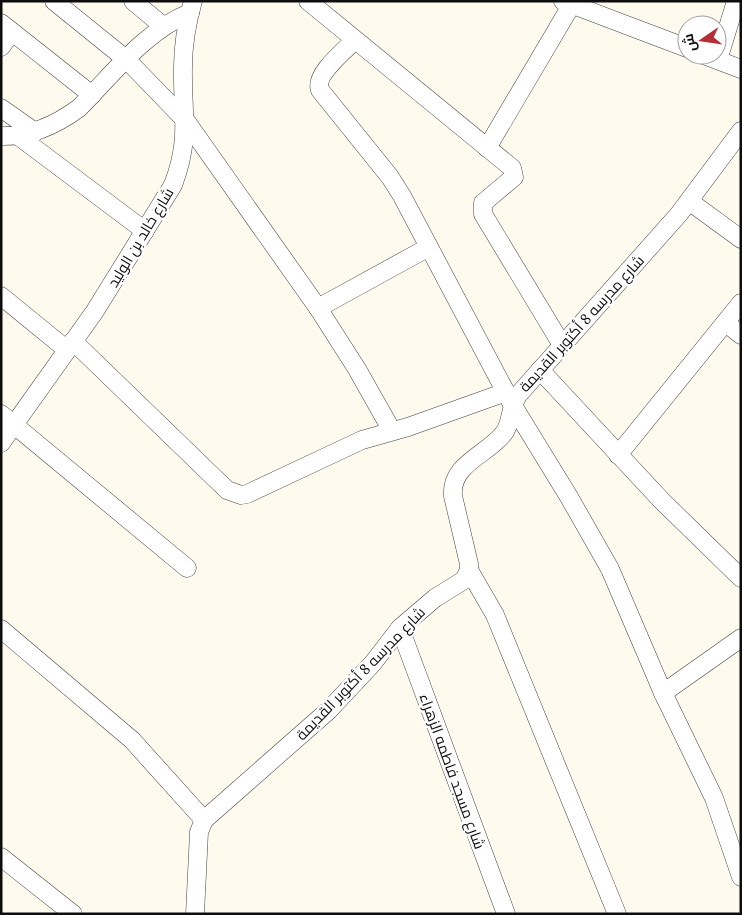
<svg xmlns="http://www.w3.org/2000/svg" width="742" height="915" viewBox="0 0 742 915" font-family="'PT Serif',Cairo,serif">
<rect width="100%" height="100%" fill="#fefaee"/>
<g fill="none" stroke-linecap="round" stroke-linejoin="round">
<defs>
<g id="street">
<polyline points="54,1 127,60 186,121 318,308 357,369 392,431"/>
<polyline points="133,1 163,26"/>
<polyline points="308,1 512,168 514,177 483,203 483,214 562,345"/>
<polyline points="563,1 687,48"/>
<polyline points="1,23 92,95"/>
<path d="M354,41c-11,11 -40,34 -34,49l70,87 12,19 110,208 57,93 41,72 53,124 51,105 27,79"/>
<polyline points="1,47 12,32"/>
<polyline points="704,55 741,69"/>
<polyline points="718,60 736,1"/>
<polyline points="1,108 35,132"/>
<polyline points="17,135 145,231"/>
<path d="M1,136c29,1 55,-11 78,-28 32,-32 68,-79 111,-95"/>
<polyline points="487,148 572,4"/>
<polyline points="689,201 741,239"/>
<polyline points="1,296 66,349"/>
<polyline points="318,308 429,247"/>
<polyline points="726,323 741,335"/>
<polyline points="73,341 227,490 241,495 247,494 362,440 408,427 506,392"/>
<polyline points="540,370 662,501 741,578"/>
<polyline points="1,414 187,568"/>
<path d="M1,443l94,-132 78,-126c18,-47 9,-71 10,-118 0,-22 4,-45 10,-66"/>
<polyline points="618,455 741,303"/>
<polyline points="469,570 495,615 617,914"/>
<polyline points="400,628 506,914"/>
<polyline points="1,629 132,740 204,820"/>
<polyline points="663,693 741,638"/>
<polyline points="1,857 73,914"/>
<path d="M195,914l4,-82 5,-12 125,-110 44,-47 27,-35 35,-30 29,-18 5,-10v-6l-16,-68c-3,-32 34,-41 51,-63 8,-10 5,-26 15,-39l160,-180 62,-83"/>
</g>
</defs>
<!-- street casing -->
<use href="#street" stroke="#404040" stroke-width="19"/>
<!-- street -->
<use href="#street" stroke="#fff" stroke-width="18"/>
</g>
<g text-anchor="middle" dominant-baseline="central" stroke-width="5" stroke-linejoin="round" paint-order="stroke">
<!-- street labels -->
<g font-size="15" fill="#0d0d0d" stroke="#fff">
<text transform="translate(140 237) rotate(-59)">شارع خالد بن الوليد</text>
<text transform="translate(581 323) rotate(-48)">شارع مدرسه 8 أكتوبر القديمة</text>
<text transform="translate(360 673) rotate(-46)">شارع مدرسه 8 أكتوبر القديمة</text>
<text transform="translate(453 771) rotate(70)">شارع مسجد فاطمه الزهراء</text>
</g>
</g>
<!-- border -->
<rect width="742" height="915" fill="none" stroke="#0d0d0d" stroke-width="5"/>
<!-- north arrow -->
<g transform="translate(702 40) rotate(257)"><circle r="24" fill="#ffffff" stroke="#9e9e9e"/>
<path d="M0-4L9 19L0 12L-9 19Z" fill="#b42e37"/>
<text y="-8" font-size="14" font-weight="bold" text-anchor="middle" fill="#0d0d0d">ش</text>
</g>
</svg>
